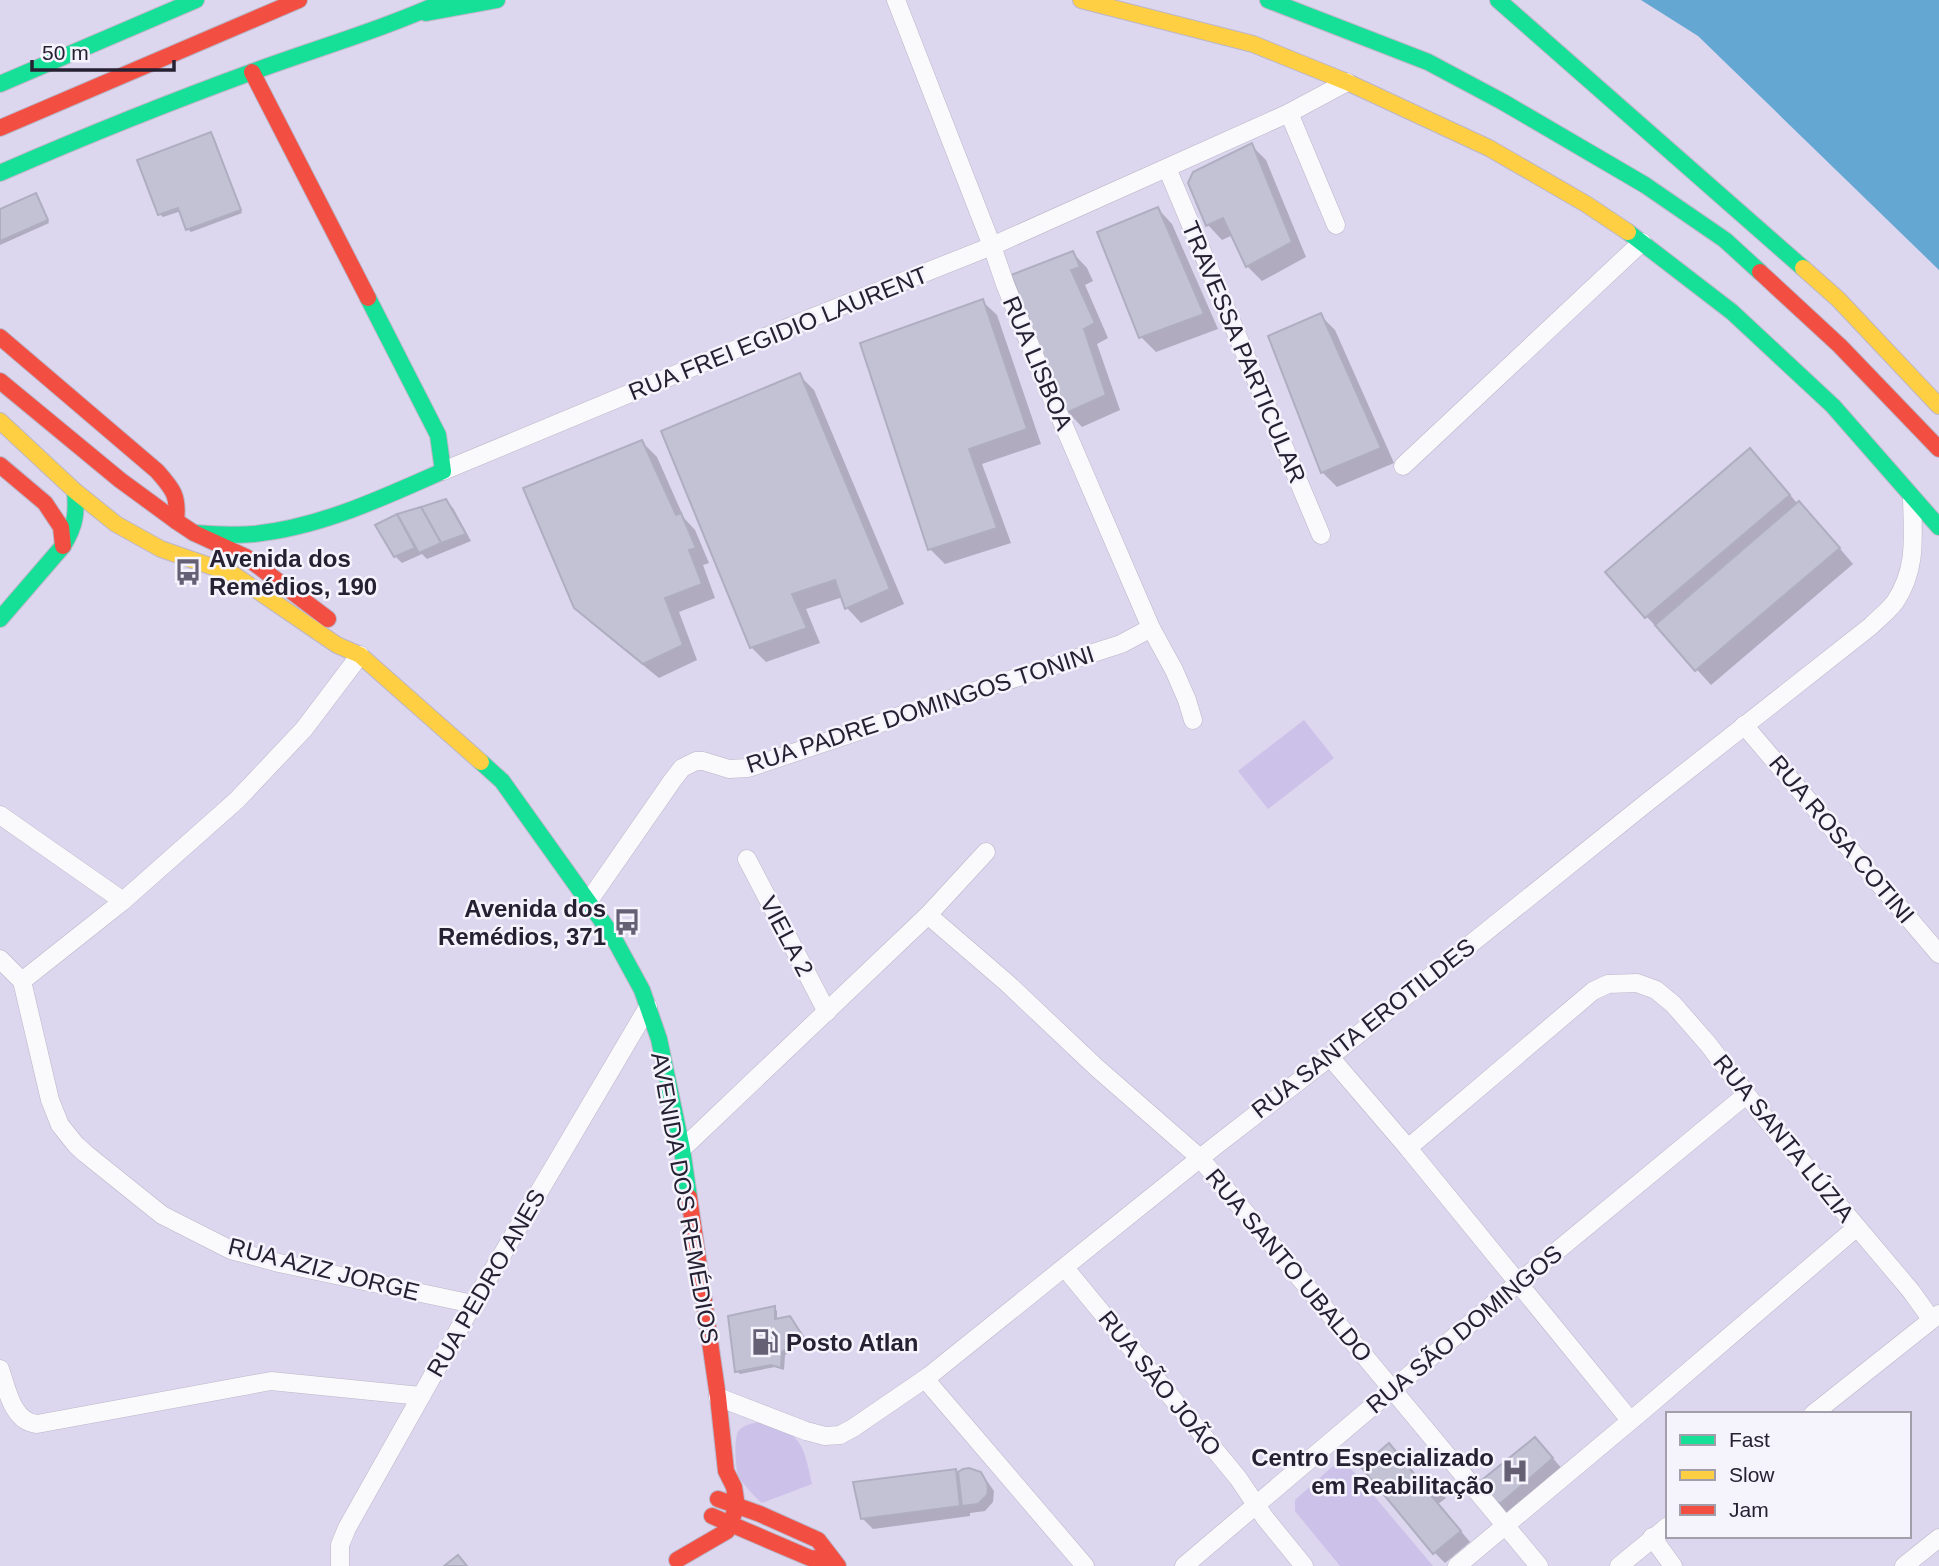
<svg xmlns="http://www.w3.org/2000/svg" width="1939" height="1566" viewBox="0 0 1939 1566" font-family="Helvetica,sans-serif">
<rect width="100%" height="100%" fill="#dcd6ee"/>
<!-- green -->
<g fill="#cbc1e9">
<polygon points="1304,720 1334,758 1268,809 1238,771"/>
<path d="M764,1421c39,15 39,23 48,63l-50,19c-6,-5 -20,-20 -23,-26 -4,-7 -5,-38 -1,-45 5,-8 17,-9 26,-11z"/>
<polygon points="1342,1458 1433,1566 1340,1566 1295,1511 1295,1500"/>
</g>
<!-- water -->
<polygon fill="#64a7d3" points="1641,0 1939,0 1939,270 1698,36"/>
<!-- shadow -->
<g fill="#0003">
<polygon points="211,134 214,137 242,213 191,232 188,229 181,211 163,217 160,214 139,161"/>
<polygon points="1251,145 1266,160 1306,257 1262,281 1247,266 1233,235 1222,240 1208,225 1190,183"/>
<polygon points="38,198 49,223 0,245 0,211"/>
<polygon points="1158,209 1172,224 1218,329 1156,352 1141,337"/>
<polygon points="1073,253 1087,268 1093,281 1085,285 1108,338 1097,344 1120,410 1082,427 1068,412 1013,276"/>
<polygon points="982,301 997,315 1041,444 982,464 1011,543 945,564 930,549"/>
<polygon points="1320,315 1335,330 1394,463 1337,487 1322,472"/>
<polygon points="799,375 814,390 904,604 861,623 847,608 843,597 806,609 820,643 766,662 751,647"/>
<polygon points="642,442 657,457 684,518 695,530 709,563 703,565 715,598 679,612 697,660 659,678 591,623 575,607"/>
<polygon points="1750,450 1798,504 1799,503 1814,518 1853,564 1711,685 1662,631 1661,632 1647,617 1608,572"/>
<polygon points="446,501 453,508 471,541 427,559 422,554 402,563 395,556 398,516"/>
<polygon points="774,1308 777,1311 777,1321 793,1321 806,1341 785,1355 784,1370 775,1367 740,1374 737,1371"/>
<polygon points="1546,1450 1563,1470 1513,1513 1505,1513 1494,1501"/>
<polygon points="955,1471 958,1474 980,1474 987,1481 994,1491 993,1502 985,1511 970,1513 970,1516 873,1529 862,1518"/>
<polygon points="1428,1477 1446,1498 1438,1504 1470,1542 1445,1563 1434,1552 1421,1483"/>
</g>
<!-- building -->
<g fill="#c3c2d5" stroke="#afaec0" stroke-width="2">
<polygon points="211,132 241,210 186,230 178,208 158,215 137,160"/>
<polygon points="1252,143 1292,242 1246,267 1223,218 1206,226 1188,183 1193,172"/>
<polygon points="36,193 48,220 0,241 0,209"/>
<polygon points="1158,207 1204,314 1139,338 1097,232"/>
<polygon points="1073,251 1080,267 1071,270 1095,323 1084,329 1106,395 1066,413 1011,275"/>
<polygon points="983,299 1027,429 969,449 997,528 928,550 860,343"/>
<polygon points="1321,313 1381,448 1321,473 1268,336"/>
<polygon points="800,373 890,589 845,609 835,580 792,594 807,628 750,648 661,431"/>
<polygon points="642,440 676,515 681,513 696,548 689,550 702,584 665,598 683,645 643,664 574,608 523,488"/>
<polygon points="1750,448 1790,495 1645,618 1605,572"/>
<polygon points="446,499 466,534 441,543 421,507"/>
<polygon points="1799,501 1840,548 1695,671 1655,625"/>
<polygon points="421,507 441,543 419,553 397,514"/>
<polygon points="397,514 415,548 394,557 375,525"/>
<polygon points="775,1306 775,1319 790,1316 804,1338 782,1352 781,1368 771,1365 735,1372 728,1316"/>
<polygon points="1535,1437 1553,1458 1501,1503 1492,1502 1477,1484"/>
<polygon points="1389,1443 1420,1481 1428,1475 1437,1486 1429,1493 1461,1531 1433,1554 1361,1467"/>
<polygon points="969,1468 981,1472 987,1483 988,1489 987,1495 978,1504 962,1506 958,1472 963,1469"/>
<polygon points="956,1469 960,1506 861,1519 853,1482"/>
<polygon points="458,1555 467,1566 444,1566"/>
</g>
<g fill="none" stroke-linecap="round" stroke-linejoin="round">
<defs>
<g id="street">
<polyline points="896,0 992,246 1005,284 1048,389 1151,628 1174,670 1187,700 1193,720"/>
<polyline points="1289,113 1336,225"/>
<polyline points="1167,168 1321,535"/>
<polyline points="1403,466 1642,242"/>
<polyline points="443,471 811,318 992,246 1289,113 1347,82"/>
<polyline points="1744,725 1939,954"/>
<polyline points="0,815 123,901"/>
<polyline points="747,859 827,1012"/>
<polyline points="588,902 672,781 682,768 696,761 703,761 729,769 748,768 853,733 916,710 1121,644 1151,628"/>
<polyline points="928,915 1007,983 1097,1068 1200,1158 1539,1566"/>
<polyline points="0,959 22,981 50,1100 60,1125 76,1145 86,1154 162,1215 231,1250 279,1263 473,1304"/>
<polyline points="22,981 123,901 237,800 304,729 360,655"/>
<polyline points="1330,1057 1408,1148 1630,1420"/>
<polyline points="1408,1148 1593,991 1608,984 1637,983 1656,990 1673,1004 1708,1044 1760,1112 1911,1291 1931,1319"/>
<polyline points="682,1149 928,915 986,852"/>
<polyline points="1065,1268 1238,1478 1265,1518 1304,1566"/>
<path d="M0,1369c7,19 12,53 37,55l234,-43 150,15"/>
<polyline points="925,1379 1085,1566"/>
<path d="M718,1397l88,34 19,5 15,-1 13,-7 76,-52 285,-229 116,-90 315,-253 226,-178c8,-8 17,-15 24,-24 22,-33 18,-65 17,-103"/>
<polyline points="1813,1414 1939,1314"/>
<polyline points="1652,1537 1673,1566"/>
<polyline points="340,1566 340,1545 347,1528 473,1304 648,1007"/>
<polyline points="1184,1566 1518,1283 1746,1095"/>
<polyline points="1457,1566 1647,1407 1857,1227"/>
<polyline points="1619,1566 1668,1526"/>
<polyline points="1904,1566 1939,1538"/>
</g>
<g id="fast">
<polyline points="1268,0 1428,62 1503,102 1645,185 1725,240 1760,272"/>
<polyline points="1498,0 1803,268"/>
<polyline points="426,13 497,0"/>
<polyline points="0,84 196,0"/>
<path d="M0,173c83,-36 167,-70 252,-101 65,-24 132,-43 195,-72"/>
<polyline points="1628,232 1732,312 1833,406 1939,527"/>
<path d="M194,533c20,1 40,3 60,1 67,-7 128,-36 189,-63l-5,-36 -70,-137"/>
<path d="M0,619l63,-73c12,-20 14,-31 12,-55"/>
<polyline points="481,762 502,781 612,935 642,990 659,1039 682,1149 689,1197"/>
</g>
<g id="slow">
<polyline points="1081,0 1253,44 1347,82 1489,148 1586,204 1628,232"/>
<polyline points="1803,268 1838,299 1939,406"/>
<polyline points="0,421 75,491 116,524 161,549 233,574 337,645 360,655 481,762"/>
</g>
<g id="jam">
<polyline points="252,72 368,298"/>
<polyline points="0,128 299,0"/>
<polyline points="1760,272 1840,346 1939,449"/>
<path d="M0,337l157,134c16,18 22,25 19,50"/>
<polyline points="0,381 120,480 176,521 194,533 246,557 328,619"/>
<polyline points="0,465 45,503 61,527 63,546"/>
<polyline points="718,1499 760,1514 818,1540 838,1566"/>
<polyline points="712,1516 810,1558 832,1559"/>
<polyline points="677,1560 727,1531 737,1506 734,1487 726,1471 718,1397 689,1197"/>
</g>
</defs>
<!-- street casing -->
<use href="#street" stroke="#bbb6c8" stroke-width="19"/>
<!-- fast casing -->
<use href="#fast" stroke="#bbb6c8" stroke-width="18"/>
<!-- slow casing -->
<use href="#slow" stroke="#bbb6c8" stroke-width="18"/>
<!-- jam casing -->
<use href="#jam" stroke="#bbb6c8" stroke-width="18"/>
<!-- street -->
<use href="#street" stroke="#faf9fc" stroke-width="18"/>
<!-- fast -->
<use href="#fast" stroke="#16e098" stroke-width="16"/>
<!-- slow -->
<use href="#slow" stroke="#ffcf43" stroke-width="16"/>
<!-- jam -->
<use href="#jam" stroke="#f24e42" stroke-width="16"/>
</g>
<!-- icons -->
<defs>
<symbol id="bus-bare" viewBox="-9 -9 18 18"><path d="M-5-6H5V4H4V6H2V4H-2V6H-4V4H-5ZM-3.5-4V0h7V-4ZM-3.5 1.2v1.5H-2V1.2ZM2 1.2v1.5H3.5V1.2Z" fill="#666074" stroke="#f5f3fc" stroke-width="2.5" paint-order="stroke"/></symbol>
<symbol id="fuel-bare" viewBox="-9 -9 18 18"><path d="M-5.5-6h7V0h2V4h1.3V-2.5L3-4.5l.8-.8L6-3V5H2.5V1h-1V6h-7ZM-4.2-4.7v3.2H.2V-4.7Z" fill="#666074" stroke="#f5f3fc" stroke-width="2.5" paint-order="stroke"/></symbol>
<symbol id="hospital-bare" viewBox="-9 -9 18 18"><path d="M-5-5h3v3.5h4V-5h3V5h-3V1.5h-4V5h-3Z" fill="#666074" stroke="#f5f3fc" stroke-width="2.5" paint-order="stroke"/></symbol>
</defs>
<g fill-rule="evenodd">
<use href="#bus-bare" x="169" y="553" width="38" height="38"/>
<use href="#bus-bare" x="608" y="903" width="38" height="38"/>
<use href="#fuel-bare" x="746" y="1323" width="38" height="38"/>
<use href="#hospital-bare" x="1496" y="1452" width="38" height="38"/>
</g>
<g text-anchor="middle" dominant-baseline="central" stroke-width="5" stroke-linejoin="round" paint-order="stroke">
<!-- street labels -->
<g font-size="24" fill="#262132" stroke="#f5f3fc">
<text transform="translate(778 333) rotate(-22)">RUA FREI EGIDIO LAURENT</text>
<text transform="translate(1244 352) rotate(67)">TRAVESSA PARTICULAR</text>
<text transform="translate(1038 363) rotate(67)">RUA LISBOA</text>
<text transform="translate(920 709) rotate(-18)">RUA PADRE DOMINGOS TONINI</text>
<text transform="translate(1842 839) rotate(50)">RUA ROSA COTINI</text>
<text transform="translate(787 936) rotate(62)">VIELA 2</text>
<text transform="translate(1363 1028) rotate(-38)">RUA SANTA EROTILDES</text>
<text transform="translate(1784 1138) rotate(51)">RUA SANTA LÚZIA</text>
<text transform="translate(685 1198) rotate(80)">AVENIDA DOS REMÉDIOS</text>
<text transform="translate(1289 1265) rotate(50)">RUA SANTO UBALDO</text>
<text transform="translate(324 1269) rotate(14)">RUA AZIZ JORGE</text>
<text transform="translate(486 1283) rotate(-60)">RUA PEDRO ANES</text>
<text transform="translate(1464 1329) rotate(-40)">RUA SÃO DOMINGOS</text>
<text transform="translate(1160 1383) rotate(51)">RUA SÃO JOÃO</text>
</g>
<!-- poi labels -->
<g font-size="24" font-weight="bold" fill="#262132" stroke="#f5f3fc" text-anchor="start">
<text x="209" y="558">Avenida dos<tspan x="209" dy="28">Remédios, 190</tspan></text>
<text x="606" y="908" text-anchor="end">Avenida dos<tspan x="606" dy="28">Remédios, 371</tspan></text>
<text x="786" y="1342">Posto Atlan</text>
<text x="1494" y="1457" text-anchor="end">Centro Especializado<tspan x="1494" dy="28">em Reabilitação</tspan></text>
</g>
</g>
<!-- legend -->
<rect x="1666" y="1412" width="245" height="126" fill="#f5f3fc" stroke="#a29fab" stroke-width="2"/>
<rect x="1680" y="1435" width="35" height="10" fill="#16e098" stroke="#a29fab" stroke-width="2"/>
<text x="1729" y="1447" font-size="21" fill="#262132">Fast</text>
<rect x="1680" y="1470" width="35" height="10" fill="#ffcf43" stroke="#a29fab" stroke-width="2"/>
<text x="1729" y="1482" font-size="21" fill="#262132">Slow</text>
<rect x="1680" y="1505" width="35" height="10" fill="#f24e42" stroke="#a29fab" stroke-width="2"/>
<text x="1729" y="1517" font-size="21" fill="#262132">Jam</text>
<!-- scale -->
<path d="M32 60v10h142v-10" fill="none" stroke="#262132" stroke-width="3.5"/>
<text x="42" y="60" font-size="21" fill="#262132" stroke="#f5f3fc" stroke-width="5" paint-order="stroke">50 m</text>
</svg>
